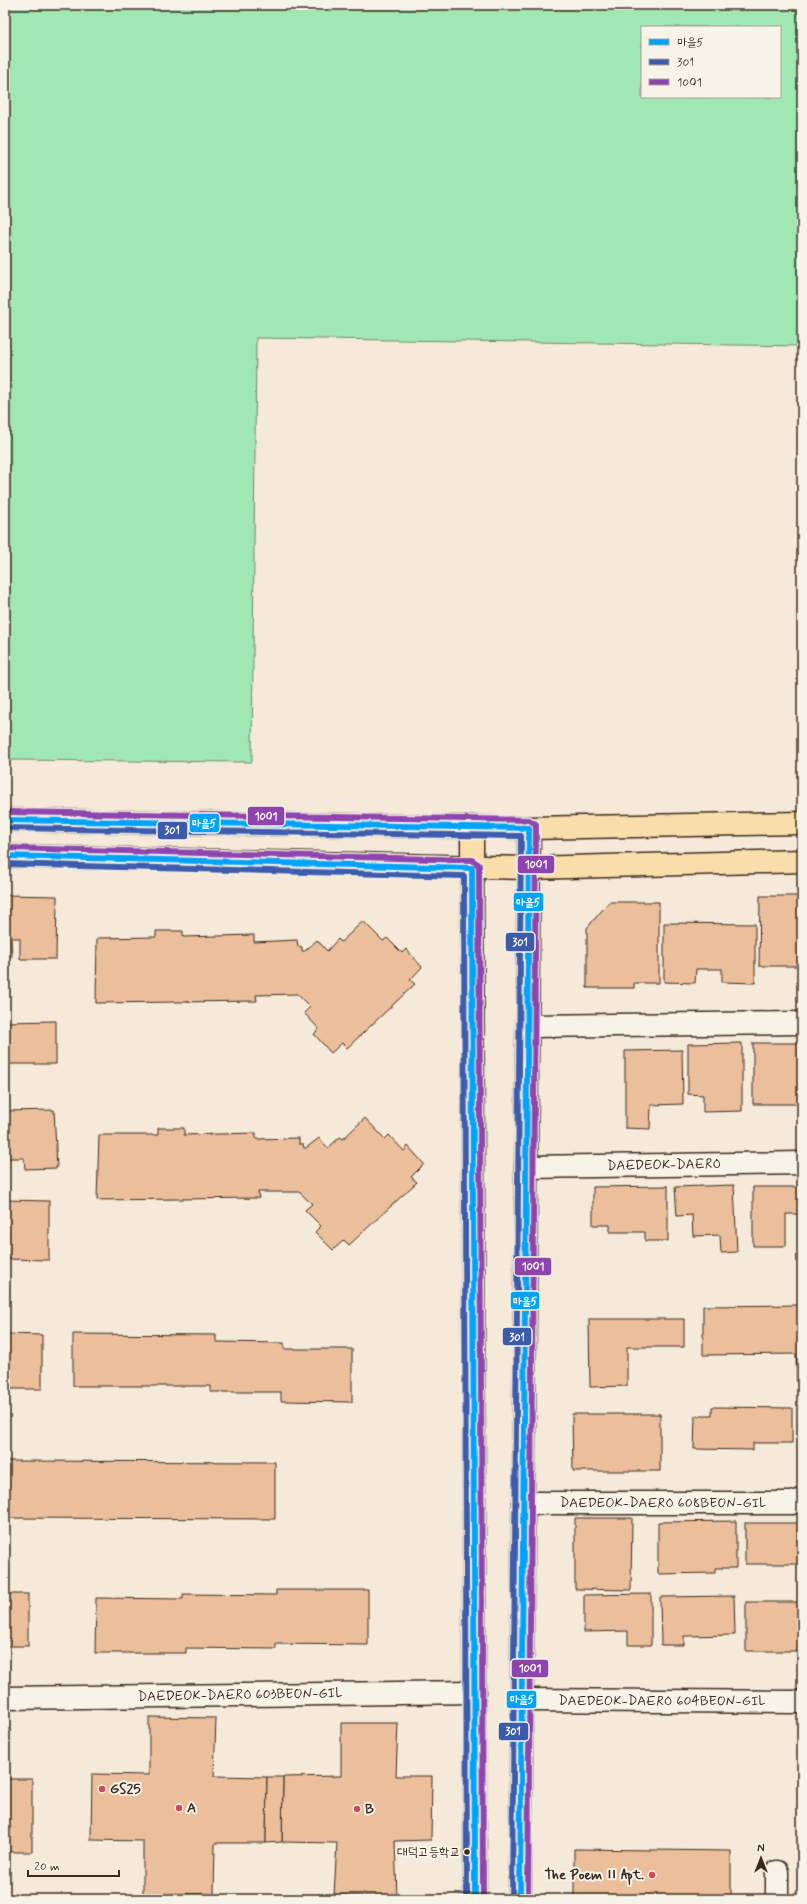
<svg xmlns="http://www.w3.org/2000/svg" width="807" height="1904" viewBox="0 0 807 1904" font-family="Mynerve,'Poor Story',sans-serif">
<rect width="100%" height="100%" fill="#f5e9d9"/>
<filter id="ink" filterUnits="userSpaceOnUse"><feTurbulence type="fractalNoise" baseFrequency=".025" numOctaves="2"/><feDisplacementMap in="SourceGraphic" scale="8" xChannelSelector="R" yChannelSelector="G"/><feConvolveMatrix kernelMatrix="1 2 1 2 8 2 1 2 1" color-interpolation-filters="sRGB"/></filter>
<g filter="url(#ink)">
<!-- green -->
<path fill="#a1e7b4" stroke="#6e8869" fill-rule="evenodd" d="M5,5h797v341l-546,-8 -4,424 -247,-2zM642,27h138v70h-138z"/>
<!-- building -->
<g fill="#ecbf9c" stroke="#3b2a1e">
<polygon points="5,895 57,896 56,959 20,959 20,938 11,938 12,956 5,956"/>
<polygon points="760,896 802,896 802,966 759,966"/>
<polygon points="609,902 659,902 659,983 634,983 634,988 587,988 587,928"/>
<polygon points="363,921 383,941 387,938 402,953 406,949 422,967 410,980 415,984 347,1048 342,1043 331,1053 314,1034 319,1029 304,1013 310,1007 297,994 256,995 257,1001 96,1003 97,938 156,937 156,931 183,931 183,937 254,935 254,942 297,940 298,946 302,947 302,951 305,951 317,940 327,951 338,939 341,942"/>
<polygon points="664,923 755,924 755,983 722,982 722,969 696,969 695,983 664,982"/>
<polygon points="56,1021 56,1064 5,1064 5,1022"/>
<polygon points="742,1043 742,1111 703,1112 703,1095 688,1094 688,1044"/>
<rect x="753" y="1043" width="49" height="61"/>
<polygon points="682,1050 683,1104 651,1105 650,1129 625,1128 625,1051"/>
<polygon points="54,1110 57,1168 25,1169 24,1158 5,1158 5,1111"/>
<polygon points="365,1118 385,1139 389,1135 404,1151 408,1146 424,1164 411,1177 417,1182 349,1245 344,1240 333,1250 315,1232 321,1226 305,1210 312,1204 299,1192 258,1192 259,1198 97,1200 99,1135 158,1135 158,1128 184,1128 184,1135 256,1133 256,1139 299,1138 299,1144 303,1144 304,1148 306,1148 319,1138 328,1148 340,1137 343,1139"/>
<polygon points="734,1185 737,1252 721,1253 720,1235 693,1236 692,1215 677,1216 675,1187"/>
<polygon points="668,1186 668,1241 645,1241 645,1232 610,1232 610,1225 593,1225 593,1187"/>
<polygon points="753,1187 801,1187 801,1214 786,1214 786,1246 753,1246"/>
<polygon points="5,1200 49,1201 49,1260 5,1259"/>
<polygon points="802,1305 802,1387 797,1387 796,1354 703,1355 703,1306"/>
<polygon points="589,1319 684,1319 684,1347 627,1347 627,1386 590,1387"/>
<polygon points="5,1334 42,1335 42,1389 5,1389"/>
<polygon points="73,1334 216,1335 216,1342 284,1343 284,1349 352,1349 352,1402 281,1401 281,1392 211,1392 211,1386 73,1386"/>
<polygon points="712,1407 792,1408 792,1443 753,1443 753,1450 694,1449 695,1416 712,1416"/>
<polygon points="572,1414 660,1414 660,1471 573,1471"/>
<polygon points="5,1461 275,1462 275,1519 5,1518"/>
<polygon points="575,1518 632,1518 631,1590 575,1589"/>
<polygon points="736,1521 736,1568 715,1568 715,1573 658,1574 658,1522"/>
<rect x="745" y="1523" width="57" height="41"/>
<polygon points="276,1590 368,1590 368,1645 276,1644 276,1649 186,1648 186,1653 95,1653 96,1598 183,1599 183,1594 276,1595"/>
<rect x="5" y="1594" width="23" height="52"/>
<polygon points="651,1594 651,1645 628,1645 628,1631 584,1632 584,1595"/>
<polygon points="734,1596 735,1635 684,1636 684,1645 661,1645 660,1597"/>
<rect x="746" y="1602" width="56" height="49"/>
<polygon points="149,1717 216,1718 214,1776 267,1777 266,1843 215,1843 214,1894 143,1894 143,1841 91,1840 92,1774 149,1775"/>
<polygon points="341,1723 398,1723 396,1776 432,1776 431,1840 395,1841 397,1897 334,1895 337,1843 282,1842 283,1777 341,1776"/>
<polygon points="267,1777 283,1777 282,1842 266,1843"/>
<rect x="5" y="1779" width="27" height="73"/>
<polygon points="574,1849 731,1851 731,1899 574,1899"/>
</g>
<g fill="none" stroke-linecap="round" stroke-linejoin="round">
<defs>
<g id="street">
<polyline points="528,1026 802,1023"/>
<polyline points="526,1167 802,1163"/>
<polyline points="523,1503 792,1503 802,1500"/>
<polyline points="5,1698 475,1692"/>
<polyline points="522,1700 802,1702"/>
<polyline points="777,1899 777,1872"/>
</g>
<g id="primary">
<polyline points="5,820 529,828 802,823"/>
<polyline points="472,827 475,1899"/>
<polyline points="5,856 529,868 802,861"/>
<polyline points="520,1899 529,828"/>
</g>
</defs>
<!-- street casing -->
<use href="#street" stroke="#3b2a1e" stroke-width="25"/>
<!-- primary casing -->
<use href="#primary" stroke="#3b2a1e" stroke-width="25"/>
<!-- street -->
<use href="#street" stroke="#f7f3e8" stroke-width="22"/>
<!-- primary -->
<use href="#primary" stroke="#f9deab" stroke-width="22"/>
<defs>
<g id="bus-1">
<polyline points="5,820 529,828 520,1899"/>
<polyline points="5,856 472,868 475,1899"/>
</g>
<g id="bus-2">
<polyline points="5,828 521,836 512,1899"/>
<polyline points="5,864 464,876 467,1899"/>
</g>
<g id="bus-3">
<polyline points="5,812 529,820 536,824 528,1899"/>
<polyline points="5,848 472,860 479,865 483,1899"/>
</g>
</defs>
<!-- bus-1 casing -->
<use href="#bus-1" stroke="#f7f3e8" stroke-width="9"/>
<!-- bus-2 casing -->
<use href="#bus-2" stroke="#f7f3e8" stroke-width="9"/>
<!-- bus-3 casing -->
<use href="#bus-3" stroke="#f7f3e8" stroke-width="9"/>
<!-- bus-1 -->
<use href="#bus-1" stroke="#00a3fb" stroke-width="6"/>
<!-- bus-2 -->
<use href="#bus-2" stroke="#3d5bab" stroke-width="6"/>
<!-- bus-3 -->
<use href="#bus-3" stroke="#8e44ad" stroke-width="6"/>
</g>
</g>
<!-- markers -->
<g fill="#d1495b" stroke="#f7f3e8" stroke-width="1.5">
<circle cx="102" cy="1789" r="4"/>
<circle cx="179" cy="1808" r="4"/>
<circle cx="357" cy="1809" r="4"/>
<circle cx="652" cy="1875" r="4"/>
</g>
<circle fill="#3b2a1e" stroke="#f7f3e8" stroke-width="1.5" cx="467" cy="1852" r="3.5"/>
<g text-anchor="middle" dominant-baseline="central" stroke-width="4" stroke-linejoin="round" paint-order="stroke">
<!-- bus labels -->
<g font-size="13" fill="#3b2a1e" stroke="#f7f3e8" text-anchor="end">
<text x="460" y="1852">대덕고등학교</text>
</g>
<!-- street labels -->
<g font-size="14" fill="#3b2a1e" stroke="#f7f3e8">
<text transform="translate(664 1165) rotate(-1)">DAEDEOK-DAERO</text>
<text x="663" y="1503">DAEDEOK-DAERO 608BEON-GIL</text>
<text transform="translate(240 1695) rotate(-1)">DAEDEOK-DAERO 603BEON-GIL</text>
<text x="662" y="1701">DAEDEOK-DAERO 604BEON-GIL</text>
</g>
<!-- poi labels -->
<g font-size="14" font-weight="bold" fill="#3b2a1e" stroke="#f7f3e8" text-anchor="start">
<text x="110" y="1789">GS25</text>
<text x="187" y="1808">A</text>
<text x="365" y="1809">B</text>
<text x="644" y="1875" text-anchor="end">The Poem Ⅱ Apt.</text>
</g>
</g>
<g stroke="#f7f3e8" stroke-width="1.5">
<rect x="247" y="806" width="38" height="20" rx="4" fill="#8e44ad"/>
<rect x="189" y="813" width="31" height="20" rx="4" fill="#00a3fb"/>
<rect x="157" y="821" width="31" height="19" rx="4" fill="#3d5bab"/>
<rect x="517" y="855" width="38" height="19" rx="4" fill="#8e44ad"/>
<rect x="513" y="892" width="31" height="20" rx="4" fill="#00a3fb"/>
<rect x="505" y="932" width="30" height="20" rx="4" fill="#3d5bab"/>
<rect x="514" y="1257" width="38" height="19" rx="4" fill="#8e44ad"/>
<rect x="510" y="1291" width="30" height="19" rx="4" fill="#00a3fb"/>
<rect x="502" y="1327" width="30" height="19" rx="4" fill="#3d5bab"/>
<rect x="511" y="1659" width="38" height="19" rx="4" fill="#8e44ad"/>
<rect x="506" y="1690" width="31" height="19" rx="4" fill="#00a3fb"/>
<rect x="498" y="1722" width="31" height="19" rx="4" fill="#3d5bab"/>
</g>
<g font-size="11" text-anchor="middle" font-weight="bold" fill="#fff">
<text x="266" y="820">1001</text>
<text x="204" y="827">마을5</text>
<text x="172" y="834">301</text>
<text x="536" y="868">1001</text>
<text x="528" y="906">마을5</text>
<text x="520" y="946">301</text>
<text x="533" y="1270">1001</text>
<text x="525" y="1305">마을5</text>
<text x="517" y="1341">301</text>
<text x="530" y="1672">1001</text>
<text x="522" y="1703">마을5</text>
<text x="513" y="1735">301</text>
</g>
<!-- margin -->
<rect width="807" height="1904" fill="none" stroke="#f7f3e8" stroke-width="20"/>
<rect x="10" y="10" width="787" height="1884" fill="none" stroke="#3b2a1e" stroke-width="1.5" filter="url(#ink)"/>
<!-- legend -->
<rect x="641" y="26" width="140" height="72" fill="#f7f3e8" stroke="#aca397"/>
<rect x="649" y="39" width="20" height="6" fill="#00a3fb" stroke="#aca397"/>
<text x="677" y="46" font-size="12" fill="#3b2a1e">마을5</text>
<rect x="649" y="59" width="20" height="6" fill="#3d5bab" stroke="#aca397"/>
<text x="677" y="66" font-size="12" fill="#3b2a1e">301</text>
<rect x="649" y="79" width="20" height="6" fill="#8e44ad" stroke="#aca397"/>
<text x="677" y="86" font-size="12" fill="#3b2a1e">1001</text>
<!-- north arrow -->
<g transform="translate(761 1858)" stroke="#f7f3e8" stroke-width="3" paint-order="stroke">
<path d="M0-3L7 15L0 10L-7 15Z" fill="#3b2a1e"/>
<text y="-6" font-size="11" font-weight="bold" text-anchor="middle" fill="#3b2a1e">N</text>
</g>
<!-- scale -->
<path d="M28 1870v6h91v-6" fill="none" stroke="#3b2a1e" stroke-width="2"/>
<text x="34" y="1870" font-size="12" fill="#3b2a1e" stroke="#f7f3e8" stroke-width="3" paint-order="stroke">20 m</text>
</svg>
